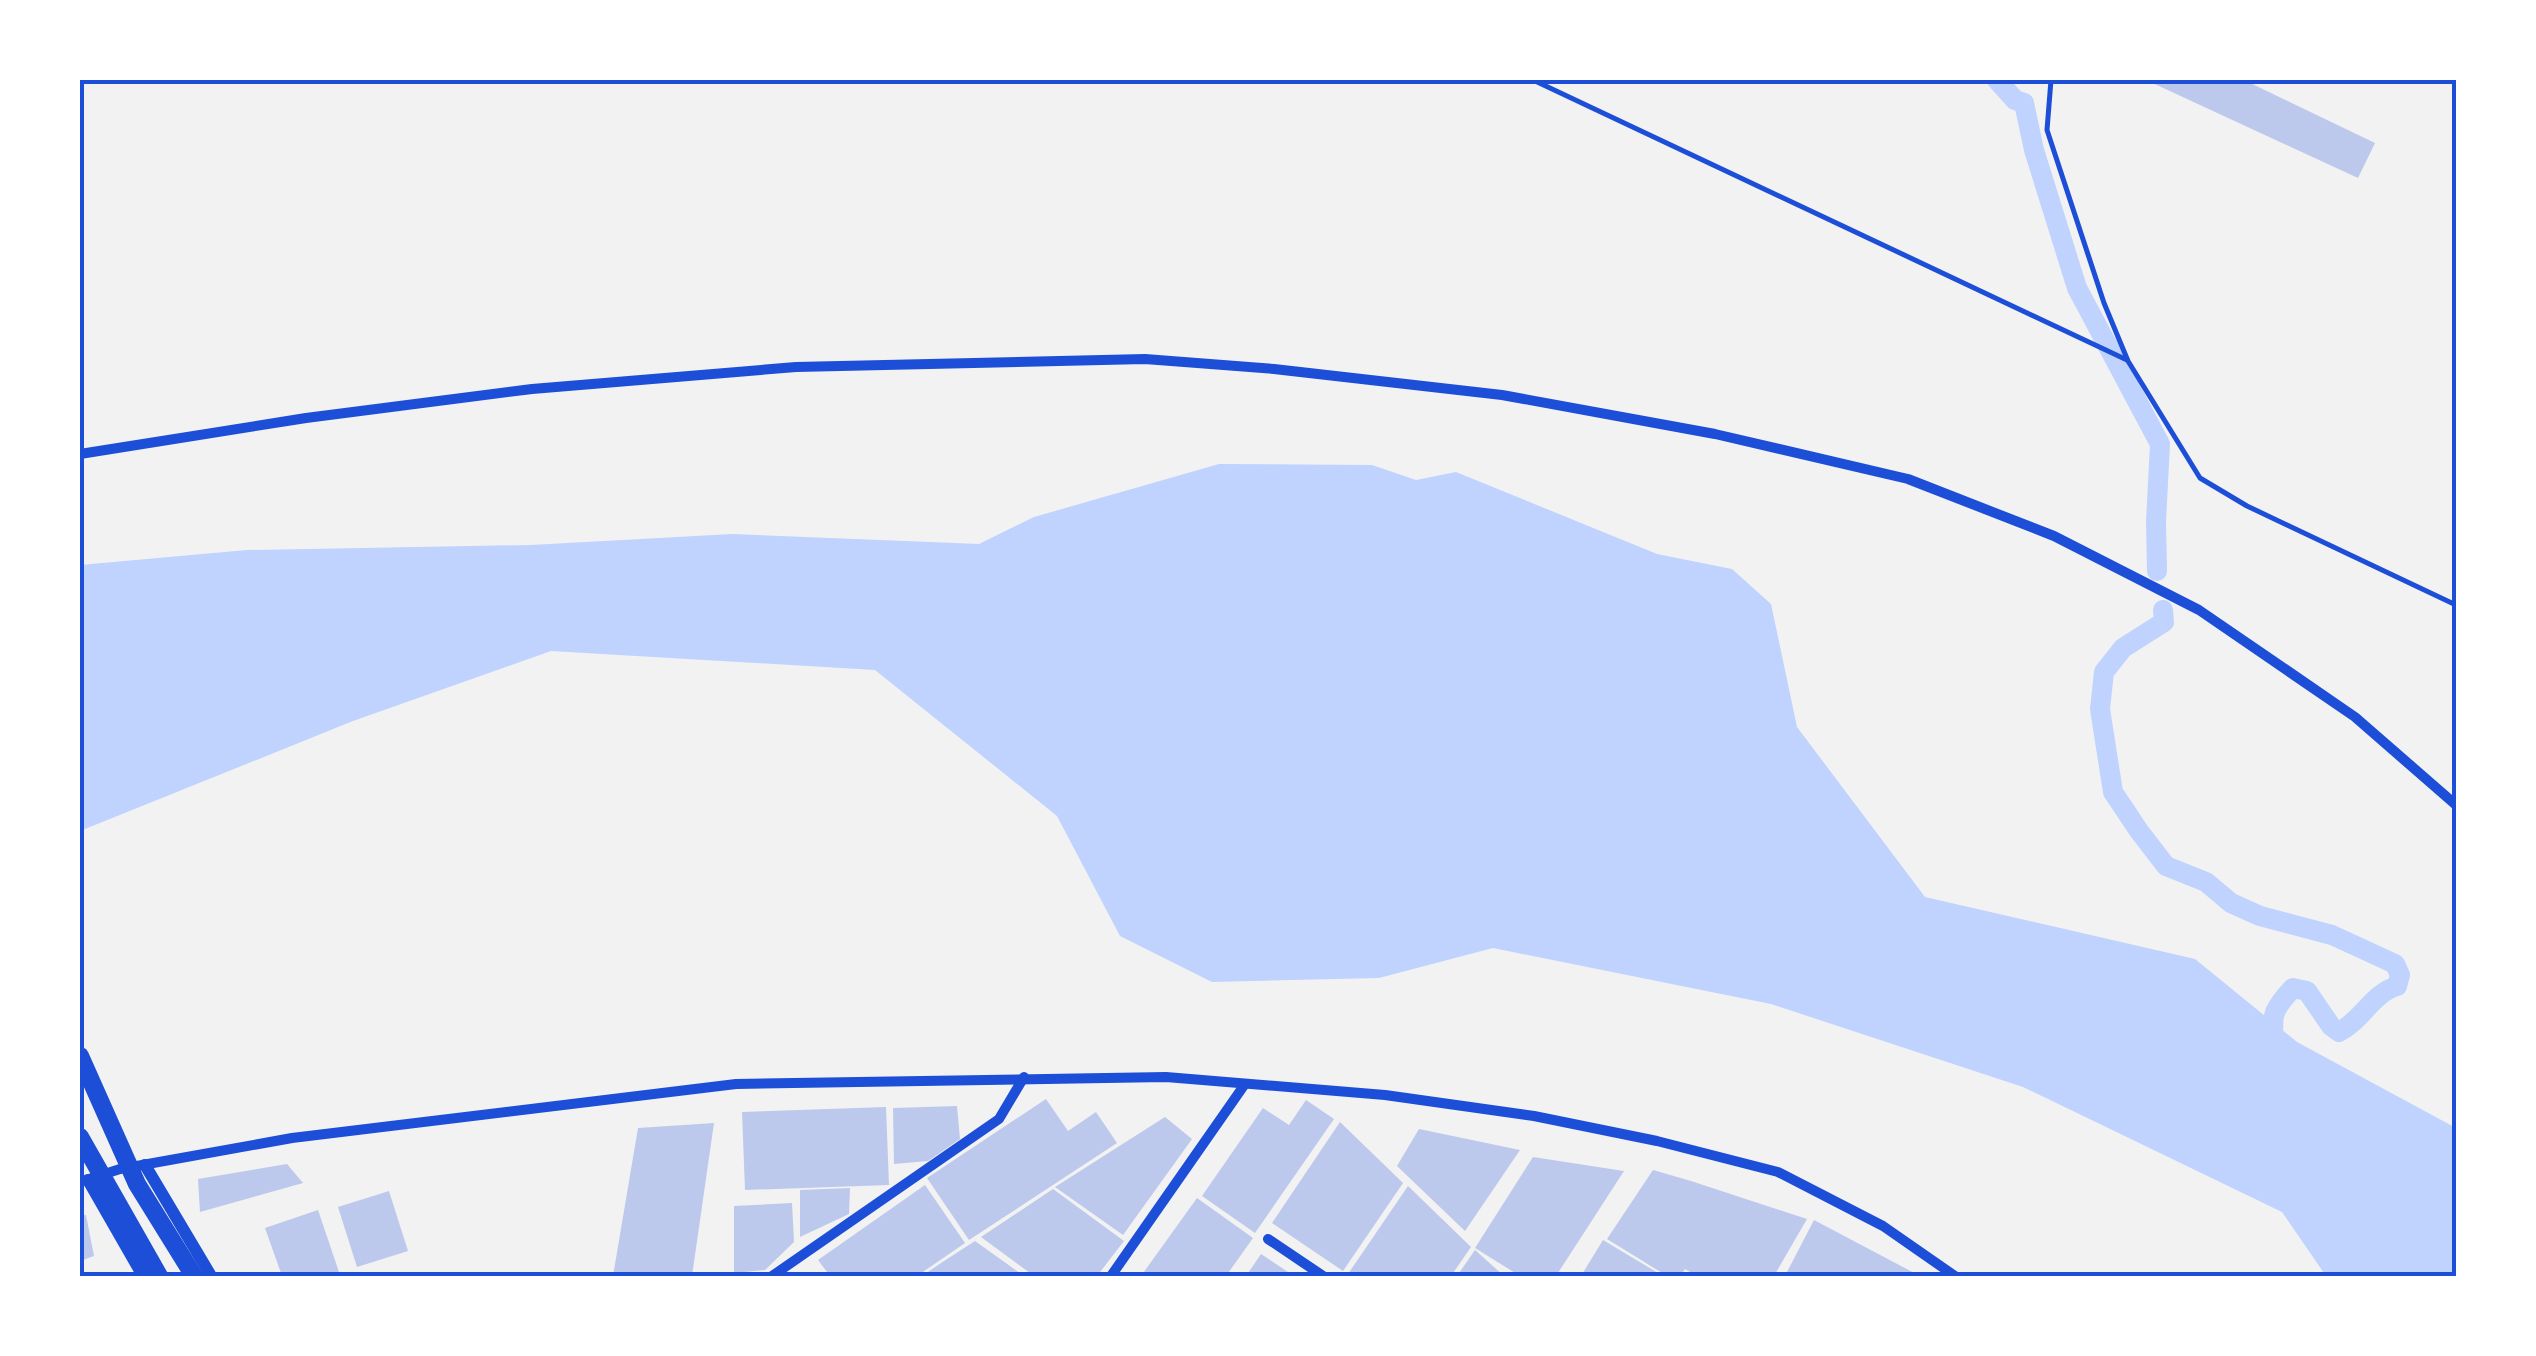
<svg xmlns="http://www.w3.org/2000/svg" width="2536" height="1356" viewBox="0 0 2536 1356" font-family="Karla,sans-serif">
<rect width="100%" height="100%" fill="#f2f2f2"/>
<!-- water -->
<polygon fill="#bfd3fe" points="1219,464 1372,465 1416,480 1456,472 1657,554 1732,569 1771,604 1797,727 1925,897 2195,959 2297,1042 2456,1128 2456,1276 2326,1276 2282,1212 2023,1087 1771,1004 1493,948 1379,978 1212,982 1120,936 1057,816 875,670 551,651 353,721 80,831 80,565 247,550 531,545 732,534 979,544 1034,517"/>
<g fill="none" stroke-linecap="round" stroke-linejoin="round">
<!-- canal -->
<g stroke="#bfd3fe" stroke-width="20">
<polyline points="1997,80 2015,100 2024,103 2034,150 2077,288 2160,444 2156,522 2157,571"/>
<path d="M2163,610l1,12 -41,26 -19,24 -4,37 13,83 26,39 27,35 40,16 25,21 29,13 72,19 63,29 5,11 -3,11c-24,7 -35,34 -58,46l-8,-6 -24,-35 -14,-3c-22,23 -22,29 -18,59"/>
</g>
</g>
<!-- building -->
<g fill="#bdc9ec">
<polygon points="2146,80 2244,80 2375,143 2358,178"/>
<polygon points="1046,1099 1068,1131 1096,1112 1117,1143 969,1240 927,1178"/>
<polygon points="1306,1100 1334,1119 1255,1233 1202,1196 1263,1108 1289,1125"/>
<polygon points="957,1106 960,1139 928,1161 894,1164 893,1108"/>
<polygon points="886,1107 889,1185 745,1190 742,1112"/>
<polygon points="1165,1117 1192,1139 1123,1235 1055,1187"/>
<polygon points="1340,1122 1403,1183 1343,1271 1272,1223"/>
<polygon points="714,1123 692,1276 613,1276 638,1128"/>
<polygon points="1419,1129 1520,1150 1465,1231 1397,1166"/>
<polygon points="1533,1157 1624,1171 1556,1276 1520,1276 1475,1248"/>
<polygon points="287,1164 303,1183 200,1212 198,1179"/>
<polygon points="1653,1170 1691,1181 1807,1219 1774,1276 1697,1276 1685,1269 1680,1276 1667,1276 1607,1239"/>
<polygon points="925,1185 965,1243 917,1276 830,1276 818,1260"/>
<polygon points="1408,1186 1471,1247 1451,1276 1351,1276 1348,1274"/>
<polygon points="850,1188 849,1214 800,1237 800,1190"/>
<polygon points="1053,1189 1124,1241 1097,1276 1034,1276 981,1237"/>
<polygon points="389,1191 408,1251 357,1267 338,1207"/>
<polygon points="1197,1198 1253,1238 1226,1276 1141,1276"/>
<polygon points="792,1203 794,1242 765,1270 734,1273 734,1206"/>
<polygon points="318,1210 340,1275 282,1276 265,1228"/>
<polygon points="86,1215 94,1256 80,1261 80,1216"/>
<polygon points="1814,1220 1920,1276 1785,1276"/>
<polygon points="1603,1240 1663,1276 1581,1276"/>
<polygon points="975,1241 1024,1276 922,1276 941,1263"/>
<polygon points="1475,1250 1504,1276 1457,1276"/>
<polygon points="1261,1254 1294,1276 1246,1276"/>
</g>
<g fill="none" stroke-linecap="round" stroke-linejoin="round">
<!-- service -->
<g stroke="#1d4ed8" stroke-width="5">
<polyline points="1533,80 2127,360"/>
<polyline points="2051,80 2047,130 2104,303 2128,361 2200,478 2247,506 2456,605"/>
</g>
<!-- minor -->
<g stroke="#1d4ed8" stroke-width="10">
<polyline points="80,454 306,418 532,389 796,367 1145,359 1274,369 1502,395 1715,434 1908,479 2054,536 2199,610 2355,717 2456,805"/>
<polyline points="80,1182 120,1169 292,1138 736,1084 1166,1077 1385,1095 1534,1116 1657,1141 1778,1172 1883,1226 1955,1276"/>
<polyline points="1268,1239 1323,1276"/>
<polyline points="772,1276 999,1119 1024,1077"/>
<polyline points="1111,1276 1245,1084"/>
</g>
<!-- tertiary -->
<g stroke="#1d4ed8" stroke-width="12">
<polyline points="145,1165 211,1276"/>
<polyline points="88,1180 143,1276"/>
</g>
<!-- trunk -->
<g stroke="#1d4ed8" stroke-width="18">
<polyline points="80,1056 137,1184 194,1276"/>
<polyline points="80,1137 159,1276"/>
</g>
</g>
<!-- border -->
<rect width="2536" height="1356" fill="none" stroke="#ffffff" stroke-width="165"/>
<rect x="82" y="82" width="2372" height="1192" fill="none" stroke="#1d4ed8" stroke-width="4"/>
</svg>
